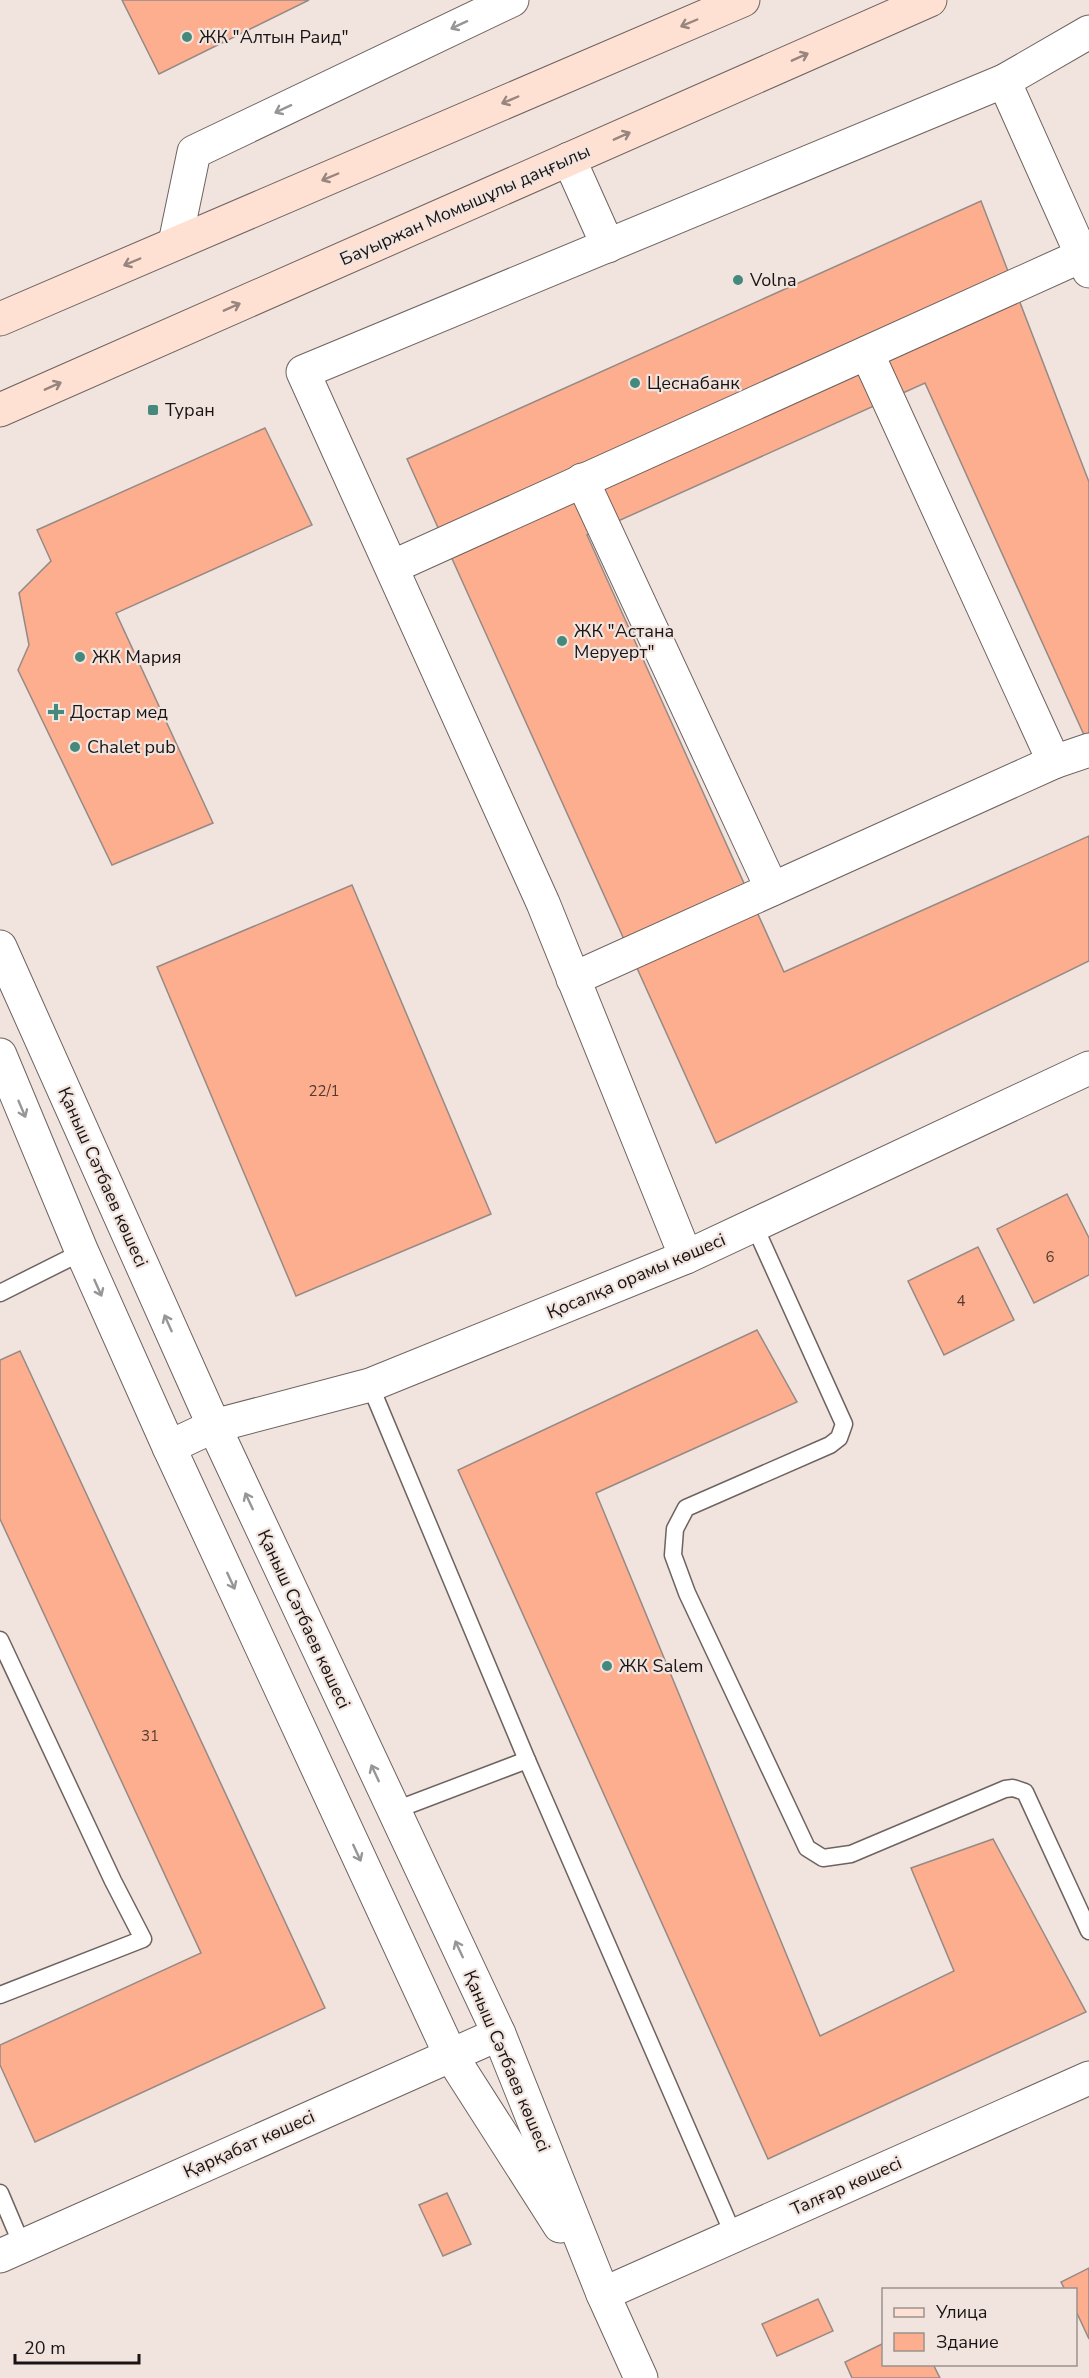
<svg xmlns="http://www.w3.org/2000/svg" width="1089" height="2378" viewBox="0 0 1089 2378" font-family="'Nunito Sans',sans-serif">
<rect width="100%" height="100%" fill="#f1e4df"/>
<!-- building -->
<g fill="#fdae8e" stroke="#968a86" stroke-width="1.5">
<polygon points="122,0 309,0 159,74"/>
<polygon points="981,201 1089,482 1089,746 925,383 587,535 784,972 1089,836 1089,961 716,1143 407,459"/>
<polygon points="265,428 312,525 116,613 213,823 112,865 18,670 29,645 19,593 51,561 37,530"/>
<polygon points="352,885 491,1214 296,1296 157,967"/>
<polygon points="1067,1194 1089,1238 1089,1275 1034,1303 997,1229"/>
<polygon points="978,1247 1014,1320 944,1355 908,1281"/>
<polygon points="757,1330 797,1402 596,1493 820,2036 954,1971 911,1868 993,1839 1086,2012 768,2159 458,1470"/>
<polygon points="20,1351 325,2008 35,2142 0,2065 0,2045 201,1953 0,1519 0,1360"/>
<polygon points="447,2193 471,2244 443,2256 419,2205"/>
<polygon points="1089,2268 1089,2339 1076,2311 1076,2290 1065,2290 1061,2282"/>
<polygon points="818,2299 833,2331 777,2356 762,2324"/>
<polygon points="884,2343 884,2364 933,2364 940,2378 852,2378 845,2362"/>
</g>
<g fill="none" stroke-linecap="round" stroke-linejoin="round">
<defs>
<g id="service">
<polyline points="754,1225 844,1424 839,1438 830,1445 686,1508 675,1529 673,1555 687,1593 807,1848 823,1858 851,1854 1005,1789 1013,1788 1025,1792 1089,1931"/>
<polyline points="0,1293 82,1252"/>
<polyline points="370,1385 527,1760 734,2236"/>
<polyline points="0,1640 113,1881 143,1939 0,1995"/>
<polyline points="393,1811 527,1760"/>
<polyline points="0,2193 22,2245"/>
</g>
<g id="minor">
<polyline points="1004,81 1089,271"/>
<polyline points="569,159 608,246"/>
<polyline points="175,243 194,152 512,0"/>
<polyline points="867,353 1054,762"/>
<polyline points="582,480 772,889"/>
<polyline points="392,567 1081,256"/>
<polyline points="573,979 1054,762 1089,750"/>
<polyline points="686,1257 543,903 303,372 1004,81 1089,32"/>
<polyline points="169,1447 214,1426 370,1385 686,1257 1089,1068"/>
<polyline points="0,2256 499,2034"/>
<polyline points="603,2294 1089,2078"/>
</g>
<g id="tertiary">
<polyline points="0,947 214,1426 499,2034 603,2294 641,2378"/>
<polyline points="0,1055 82,1252 169,1447 450,2054 560,2226"/>
</g>
<g id="secondary">
<polyline points="0,319 743,0"/>
<polyline points="0,410 930,0"/>
</g>
</defs>
<!-- service casing -->
<use href="#service" stroke="#6e635f" stroke-width="19"/>
<!-- minor casing -->
<use href="#minor" stroke="#6e635f" stroke-width="35"/>
<!-- tertiary casing -->
<use href="#tertiary" stroke="#6e635f" stroke-width="35"/>
<!-- secondary casing -->
<use href="#secondary" stroke="#6e635f" stroke-width="35"/>
<!-- service -->
<use href="#service" stroke="#fff" stroke-width="16"/>
<!-- minor -->
<use href="#minor" stroke="#fff" stroke-width="33"/>
<!-- tertiary -->
<use href="#tertiary" stroke="#fff" stroke-width="33"/>
<!-- secondary -->
<use href="#secondary" stroke="#ffe1d4" stroke-width="33"/>
</g>
<!-- one-way arrows -->
<defs><path id="oneway-shaft" d="M-6 0H5M1.5-3L5.5 0L1.5 3" fill="none" stroke-width="1.6" stroke-linecap="round" stroke-linejoin="round" transform="scale(1.5)"/></defs>
<g stroke="#98857e">
<use href="#oneway-shaft" transform="translate(689 23) rotate(157)"/>
<use href="#oneway-shaft" transform="translate(800 57) rotate(-24)"/>
<use href="#oneway-shaft" transform="translate(510 100) rotate(157)"/>
<use href="#oneway-shaft" transform="translate(622 136) rotate(-24)"/>
<use href="#oneway-shaft" transform="translate(330 177) rotate(157)"/>
<use href="#oneway-shaft" transform="translate(132 262) rotate(157)"/>
<use href="#oneway-shaft" transform="translate(232 307) rotate(-24)"/>
<use href="#oneway-shaft" transform="translate(53 386) rotate(-24)"/>
</g>
<g stroke="#989695">
<use href="#oneway-shaft" transform="translate(459 25) rotate(155)"/>
<use href="#oneway-shaft" transform="translate(283 109) rotate(155)"/>
<use href="#oneway-shaft" transform="translate(22 1109) rotate(67)"/>
<use href="#oneway-shaft" transform="translate(98 1288) rotate(66)"/>
<use href="#oneway-shaft" transform="translate(168 1323) rotate(-114)"/>
<use href="#oneway-shaft" transform="translate(249 1501) rotate(-115)"/>
<use href="#oneway-shaft" transform="translate(231 1581) rotate(65)"/>
<use href="#oneway-shaft" transform="translate(375 1773) rotate(-115)"/>
<use href="#oneway-shaft" transform="translate(357 1853) rotate(65)"/>
<use href="#oneway-shaft" transform="translate(459 1949) rotate(-115)"/>
</g>
<!-- markers -->
<g fill="#45897d" stroke="#f1e4df" stroke-width="2">
<circle cx="187" cy="37" r="6"/>
<circle cx="738" cy="280" r="6"/>
<circle cx="635" cy="383" r="6"/>
<rect x="147" y="404" width="12" height="12" rx="3"/>
<circle cx="562" cy="641" r="6"/>
<circle cx="80" cy="657" r="6"/>
<path d="M53 703h6v6h6v6h-6v6h-6v-6h-6v-6h6z"/>
<circle cx="75" cy="747" r="6"/>
<circle cx="607" cy="1666" r="6"/>
</g>
<g text-anchor="middle" dominant-baseline="central" stroke-width="4.5" stroke-linejoin="round" paint-order="stroke">
<!-- number labels -->
<g font-size="15" fill="#533b32">
<text x="324" y="1091">22/1</text>
<text x="1050" y="1257">6</text>
<text x="961" y="1301">4</text>
<text x="150" y="1736">31</text>
</g>
<!-- poi labels -->
<g font-size="18" fill="#1a1514" stroke="#f1e4df" text-anchor="start">
<text x="199" y="37">ЖК "Алтын Раид"</text>
<text x="750" y="280">Volna</text>
<text x="647" y="383">Цеснабанк</text>
<text x="165" y="410">Туран</text>
<text x="574" y="631">ЖК "Астана<tspan x="574" dy="21">Меруерт"</tspan></text>
<text x="92" y="657">ЖК Мария</text>
<text x="70" y="712">Достар мед</text>
<text x="87" y="747">Chalet pub</text>
<text x="619" y="1666">ЖК Salem</text>
</g>
<!-- street labels -->
<g font-size="18" fill="#1a1514" stroke="#f1e4df">
<text transform="translate(465 205) rotate(-24)">Бауыржан Момышұлы даңғылы</text>
<text transform="translate(103 1177) rotate(66)">Қаныш Сәтбаев көшесі</text>
<text transform="translate(636 1276) rotate(-23)">Қосалқа орамы көшесі</text>
<text transform="translate(304 1619) rotate(65)">Қаныш Сәтбаев көшесі</text>
<text transform="translate(507 2061) rotate(67)">Қаныш Сәтбаев көшесі</text>
<text transform="translate(249 2144) rotate(-24)">Қарқабат көшесі</text>
<text transform="translate(846 2186) rotate(-24)">Талғар көшесі</text>
</g>
</g>
<!-- legend -->
<rect x="882" y="2288" width="195" height="78" fill="#f1e4df" stroke="#9b918e" stroke-width="1.5"/>
<rect x="894" y="2308" width="30" height="9" fill="#ffe1d4" stroke="#9b918e" stroke-width="1.5"/>
<text x="936" y="2318" font-size="18" fill="#1a1514">Улица</text>
<rect x="894" y="2333" width="30" height="18" fill="#fdae8e" stroke="#9b918e" stroke-width="1.5"/>
<text x="936" y="2348" font-size="18" fill="#1a1514">Здание</text>
<!-- scale -->
<path d="M15 2354v9h124v-9" fill="none" stroke="#1a1514" stroke-width="3"/>
<text x="24" y="2354" font-size="18" fill="#1a1514" stroke="#f1e4df" stroke-width="4.5" paint-order="stroke">20 m</text>
</svg>
